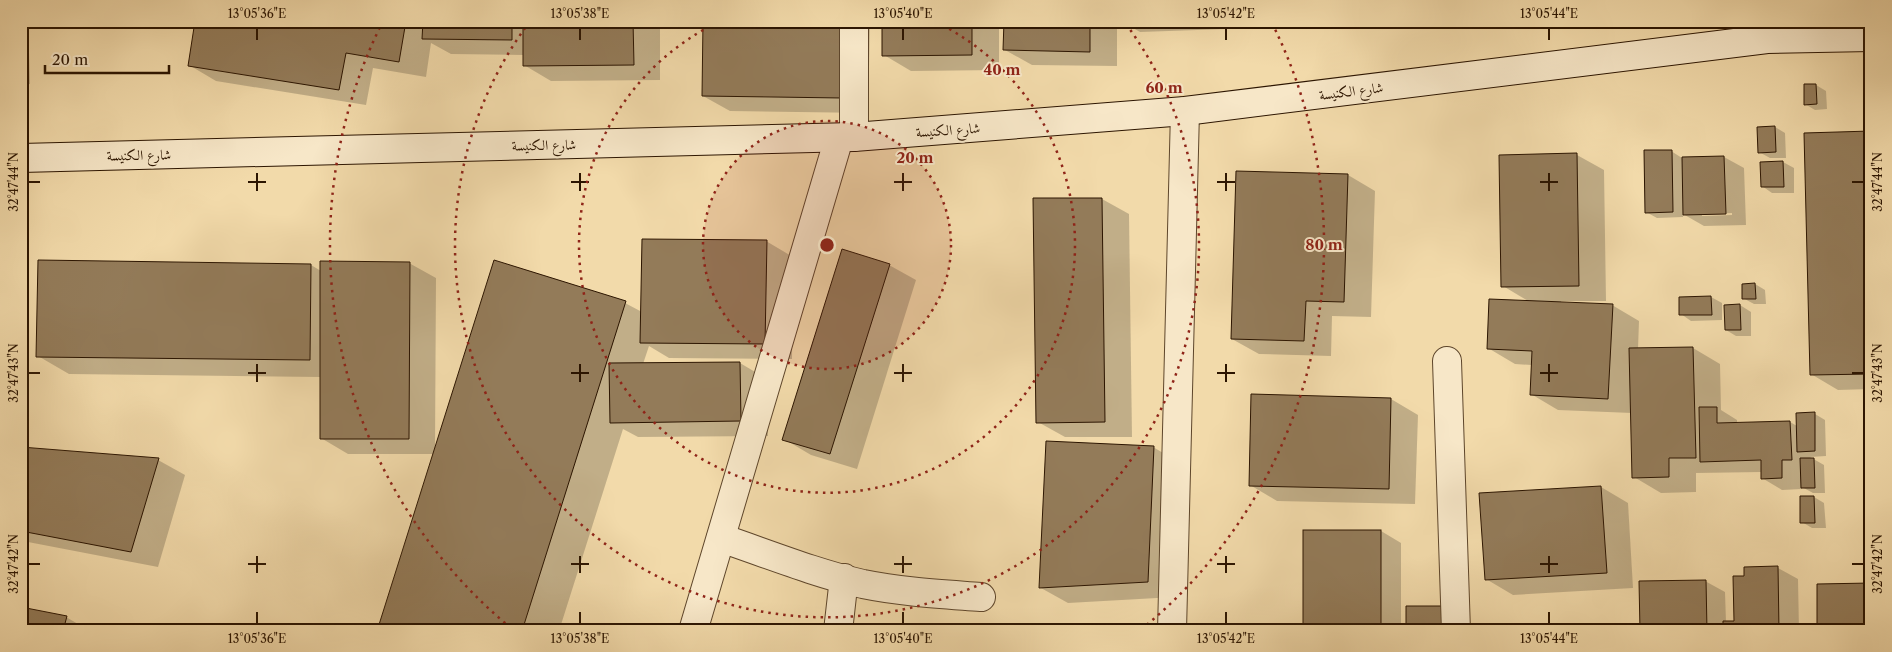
<svg xmlns="http://www.w3.org/2000/svg" width="1892" height="652" viewBox="0 0 1892 652" font-family="'Libre Caslon Text',Amiri,serif">
<rect width="100%" height="100%" fill="#f2daaa"/>
<filter id="stains"><feTurbulence type="fractalNoise" baseFrequency=".004" numOctaves="4"/><feColorMatrix values="0 0 0 0 .2 0 0 0 0 .09 0 0 0 0 .02 0 0 0 .5 -.17"/></filter>
<radialGradient id="worn" r=".72"><stop offset=".6" stop-color="#630" stop-opacity="0"/><stop offset="1" stop-color="#630" stop-opacity=".3"/></radialGradient>
<!-- shadow -->
<g fill="#0003" fill-rule="evenodd">
<polygon points="21,21 28,21 30,84 21,85"/>
<polygon points="196,21 660,21 660,80 551,81 524,65 524,55 451,54 431,43 426,77 373,68 366,105 216,81 189,65"/>
<polygon points="704,21 870,21 868,113 730,111 703,96"/>
<polygon points="883,21 999,21 999,70 911,71 884,55"/>
<polygon points="1005,21 1117,21 1117,66 1032,65 1005,50"/>
<polygon points="1121,21 1226,21 1226,29 1140,32"/>
<polygon points="1816,85 1826,91 1827,109 1815,110 1805,104"/>
<polygon points="1775,127 1785,133 1786,158 1770,158 1759,152"/>
<polygon points="1871,132 1871,389 1838,390 1811,374"/>
<path d="M1671,151l11,7 42,-1 20,11 2,57 -42,1 -21,-12v3l-26,1 -11,-6zM1732,213v2l-30,1v-2z"/>
<polygon points="1577,155 1604,170 1606,301 1561,301 1561,303 1612,305 1639,321 1638,349 1693,348 1720,364 1721,410 1737,420 1737,423 1790,422 1797,426 1815,414 1825,420 1826,456 1810,457 1824,465 1825,493 1813,493 1802,487 1802,489 1782,490 1762,478 1762,472 1696,473 1696,492 1661,493 1634,477 1632,413 1558,410 1531,394 1532,365 1515,364 1488,348 1530,302 1503,286"/>
<polygon points="1783,162 1794,168 1794,193 1772,193 1762,186 1761,163"/>
<polygon points="1348,175 1375,191 1371,317 1332,316 1331,356 1259,354 1232,339"/>
<polygon points="1102,199 1129,214 1132,437 1065,437 1038,422"/>
<polygon points="766,241 793,257 792,359 669,358 649,346 643,364 740,363 767,379 768,436 638,437 623,429 559,631 378,631 434,454 348,454 321,438 321,377 69,374 38,356 311,265 321,271 409,263 436,278 435,448 625,303 642,312"/>
<polygon points="889,265 916,280 857,469 811,455 784,439"/>
<polygon points="1755,284 1765,290 1766,304 1754,304 1743,298"/>
<polygon points="1711,297 1722,303 1722,320 1691,321 1681,314"/>
<polygon points="1740,305 1751,312 1751,336 1736,336 1726,330 1725,306"/>
<polygon points="1391,399 1418,415 1415,504 1277,501 1250,485"/>
<polygon points="1153,447 1180,463 1175,597 1068,603 1041,588"/>
<polygon points="21,448 158,460 185,475 158,567 28,542 21,538"/>
<polygon points="1601,487 1628,503 1633,588 1513,595 1486,579 1481,494"/>
<polygon points="1814,497 1824,503 1826,528 1812,528 1802,522"/>
<polygon points="1381,531 1401,543 1401,631 1316,631 1304,624"/>
<polygon points="1778,568 1798,579 1799,631 1642,631 1705,581 1725,592 1726,622 1735,622 1745,577"/>
<polygon points="66,617 90,631 21,631"/>
</g>
<!-- building -->
<g fill="#937b59" stroke="#2c1501">
<polygon points="195,21 406,21 399,62 346,53 339,90 188,66"/>
<polygon points="423,21 512,21 512,40 422,39"/>
<polygon points="523,21 633,21 634,65 523,66"/>
<polygon points="703,21 843,21 842,98 702,96"/>
<polygon points="882,21 972,21 972,55 882,56"/>
<polygon points="1004,21 1090,21 1090,52 1003,50"/>
<polygon points="1804,84 1816,84 1817,104 1804,105"/>
<polygon points="1775,126 1776,152 1758,153 1757,127"/>
<polygon points="1871,131 1871,374 1810,375 1804,133"/>
<polygon points="1644,150 1672,150 1673,212 1645,213"/>
<polygon points="1577,153 1579,286 1501,287 1499,155"/>
<polygon points="1724,156 1726,214 1683,215 1682,157"/>
<polygon points="1783,161 1784,187 1761,187 1760,162"/>
<polygon points="1236,171 1348,174 1344,302 1306,301 1304,341 1231,339"/>
<polygon points="1033,198 1102,198 1105,422 1036,423"/>
<polygon points="642,239 767,240 765,344 640,343"/>
<polygon points="842,249 890,264 830,454 782,440"/>
<polygon points="38,260 311,264 310,360 36,357"/>
<polygon points="494,260 626,301 522,631 377,631"/>
<polygon points="320,261 410,262 409,439 320,439"/>
<polygon points="1755,283 1756,299 1742,299 1742,284"/>
<polygon points="1711,296 1712,315 1679,315 1679,297"/>
<polygon points="1489,299 1613,304 1608,399 1530,395 1532,351 1487,349"/>
<polygon points="1740,304 1741,330 1725,330 1724,305"/>
<polygon points="1693,347 1696,458 1669,458 1669,477 1632,478 1629,348"/>
<polygon points="740,362 741,421 610,423 609,363"/>
<polygon points="1251,394 1391,398 1389,489 1249,486"/>
<polygon points="1699,407 1717,407 1717,423 1790,421 1792,460 1782,460 1782,478 1761,479 1761,460 1700,462"/>
<polygon points="1815,412 1815,451 1797,452 1796,413"/>
<polygon points="1046,441 1154,446 1148,582 1039,588"/>
<polygon points="21,447 159,458 131,552 21,531"/>
<polygon points="1800,458 1814,458 1815,488 1801,488"/>
<polygon points="1601,486 1607,573 1485,580 1479,493"/>
<polygon points="1800,496 1814,496 1815,523 1800,523"/>
<rect x="1303" y="530" width="78" height="95"/>
<polygon points="1778,566 1779,631 1723,631 1723,621 1734,621 1733,576 1744,576 1744,567"/>
<polygon points="1706,580 1707,631 1640,631 1639,581"/>
<polygon points="1871,583 1871,631 1817,631 1817,584"/>
<polygon points="1406,606 1447,606 1447,631 1382,631 1406,630"/>
<polygon points="21,607 67,616 63,631 21,631"/>
</g>
<g fill="none" stroke-linecap="round" stroke-linejoin="round">
<defs>
<g id="minor">
<polyline points="854,137 854,21"/>
<polyline points="1447,361 1456,631"/>
<path d="M721,538c47,16 94,35 142,46 39,8 79,10 118,13"/>
<polyline points="693,631 839,138"/>
<polyline points="838,631 844,578"/>
<polyline points="1172,631 1185,111"/>
</g>
<polyline id="secondary" points="21,158 854,137 1185,111 1767,39 1871,37"/>
</defs>
<!-- minor casing -->
<use href="#minor" stroke="#5e462b" stroke-width="30"/>
<!-- secondary casing -->
<use href="#secondary" stroke="#2c1501" stroke-width="30"/>
<!-- minor -->
<use href="#minor" stroke="#f7e7c8" stroke-width="28"/>
<!-- secondary -->
<use href="#secondary" stroke="#f7e7c8" stroke-width="28"/>
</g>
<!-- ticks -->
<path fill="none" stroke="#2c1501" stroke-width="2" d="M257,28v12M580,28v12M903,28v12M1226,28v12M1549,28v12M257,173v18M580,173v18M903,173v18M1226,173v18M1549,173v18M28,182h12M248,182h18M571,182h18M894,182h18M1217,182h18M1540,182h18M1852,182h12M257,364v18M580,364v18M903,364v18M1226,364v18M1549,364v18M28,373h12M248,373h18M571,373h18M894,373h18M1217,373h18M1540,373h18M1852,373h12M257,556v17M580,556v17M903,556v17M1226,556v17M1549,556v17M28,564h12M248,564h18M571,564h18M894,564h18M1217,564h18M1540,564h18M1852,564h12M257,612v12M580,612v12M903,612v12M1226,612v12M1549,612v12"/>
<!-- distance rings -->
<circle cx="827" cy="245" r="124" fill="#8f2418" fill-opacity=".12"/>
<g fill="none" stroke="#8f2418" stroke-width="2.5" stroke-dasharray="2.5 5">
<circle cx="827" cy="245" r="124"/>
<path d="M936 22A248 248 0 1 1 718 22"/>
<path d="M1126 24A372 372 0 1 1 528 24"/>
<path d="M511 628A497 497 0 0 1 382 23M1272 23A497 497 0 0 1 1143 628"/>
</g>
<g text-anchor="middle" dominant-baseline="central" stroke-width="4" stroke-linejoin="round" paint-order="stroke">
<!-- street labels -->
<g font-size="14" fill="#2c1501" stroke="#f7e7c8">
<text transform="translate(1351 91) rotate(-7)">شارع الكنيسة</text>
<text transform="translate(948 130) rotate(-4)">شارع الكنيسة</text>
<text transform="translate(544 145) rotate(-1)">شارع الكنيسة</text>
<text transform="translate(139 155) rotate(-1)">شارع الكنيسة</text>
</g>
</g>
<circle cx="827" cy="245" r="8" fill="#8f2418" stroke="#f7e7c8" stroke-width="2.5"/>
<g font-size="15" text-anchor="middle" font-weight="bold" fill="#8f2418" stroke="#f7e7c8" stroke-width="4" stroke-linejoin="round" paint-order="stroke">
<text x="1002" y="75">40 m</text>
<text x="1164" y="93">60 m</text>
<text x="915" y="163">20 m</text>
<text x="1324" y="250">80 m</text>
</g>
<!-- margin -->
<rect width="1892" height="652" fill="none" stroke="#f2daaa" stroke-width="55"/>
<!-- scale -->
<path d="M45 65v8h124v-8" fill="none" stroke="#2c1501" stroke-width="2.5"/>
<text x="52" y="65" font-size="15" fill="#2c1501" stroke="#f7e7c8" stroke-width="4" paint-order="stroke">20 m</text>
<rect x="28" y="28" width="1836" height="596" fill="none" stroke="#2c1501" stroke-width="2"/>
<g font-size="12" text-anchor="middle" fill="#2c1501">
<text x="257" y="18">13°05'36"E</text>
<text x="580" y="18">13°05'38"E</text>
<text x="903" y="18">13°05'40"E</text>
<text x="1226" y="18">13°05'42"E</text>
<text x="1549" y="18">13°05'44"E</text>
<text transform="translate(14 182) rotate(-90)" y="4">32°47'44"N</text>
<text transform="translate(1878 182) rotate(-90)" y="4">32°47'44"N</text>
<text transform="translate(14 373) rotate(-90)" y="4">32°47'43"N</text>
<text transform="translate(1878 373) rotate(-90)" y="4">32°47'43"N</text>
<text transform="translate(14 564) rotate(-90)" y="4">32°47'42"N</text>
<text transform="translate(1878 564) rotate(-90)" y="4">32°47'42"N</text>
<text x="257" y="643">13°05'36"E</text>
<text x="580" y="643">13°05'38"E</text>
<text x="903" y="643">13°05'40"E</text>
<text x="1226" y="643">13°05'42"E</text>
<text x="1549" y="643">13°05'44"E</text>
</g>
<rect width="100%" height="100%" filter="url(#stains)"/>
<rect width="100%" height="100%" fill="url(#worn)"/>
</svg>
